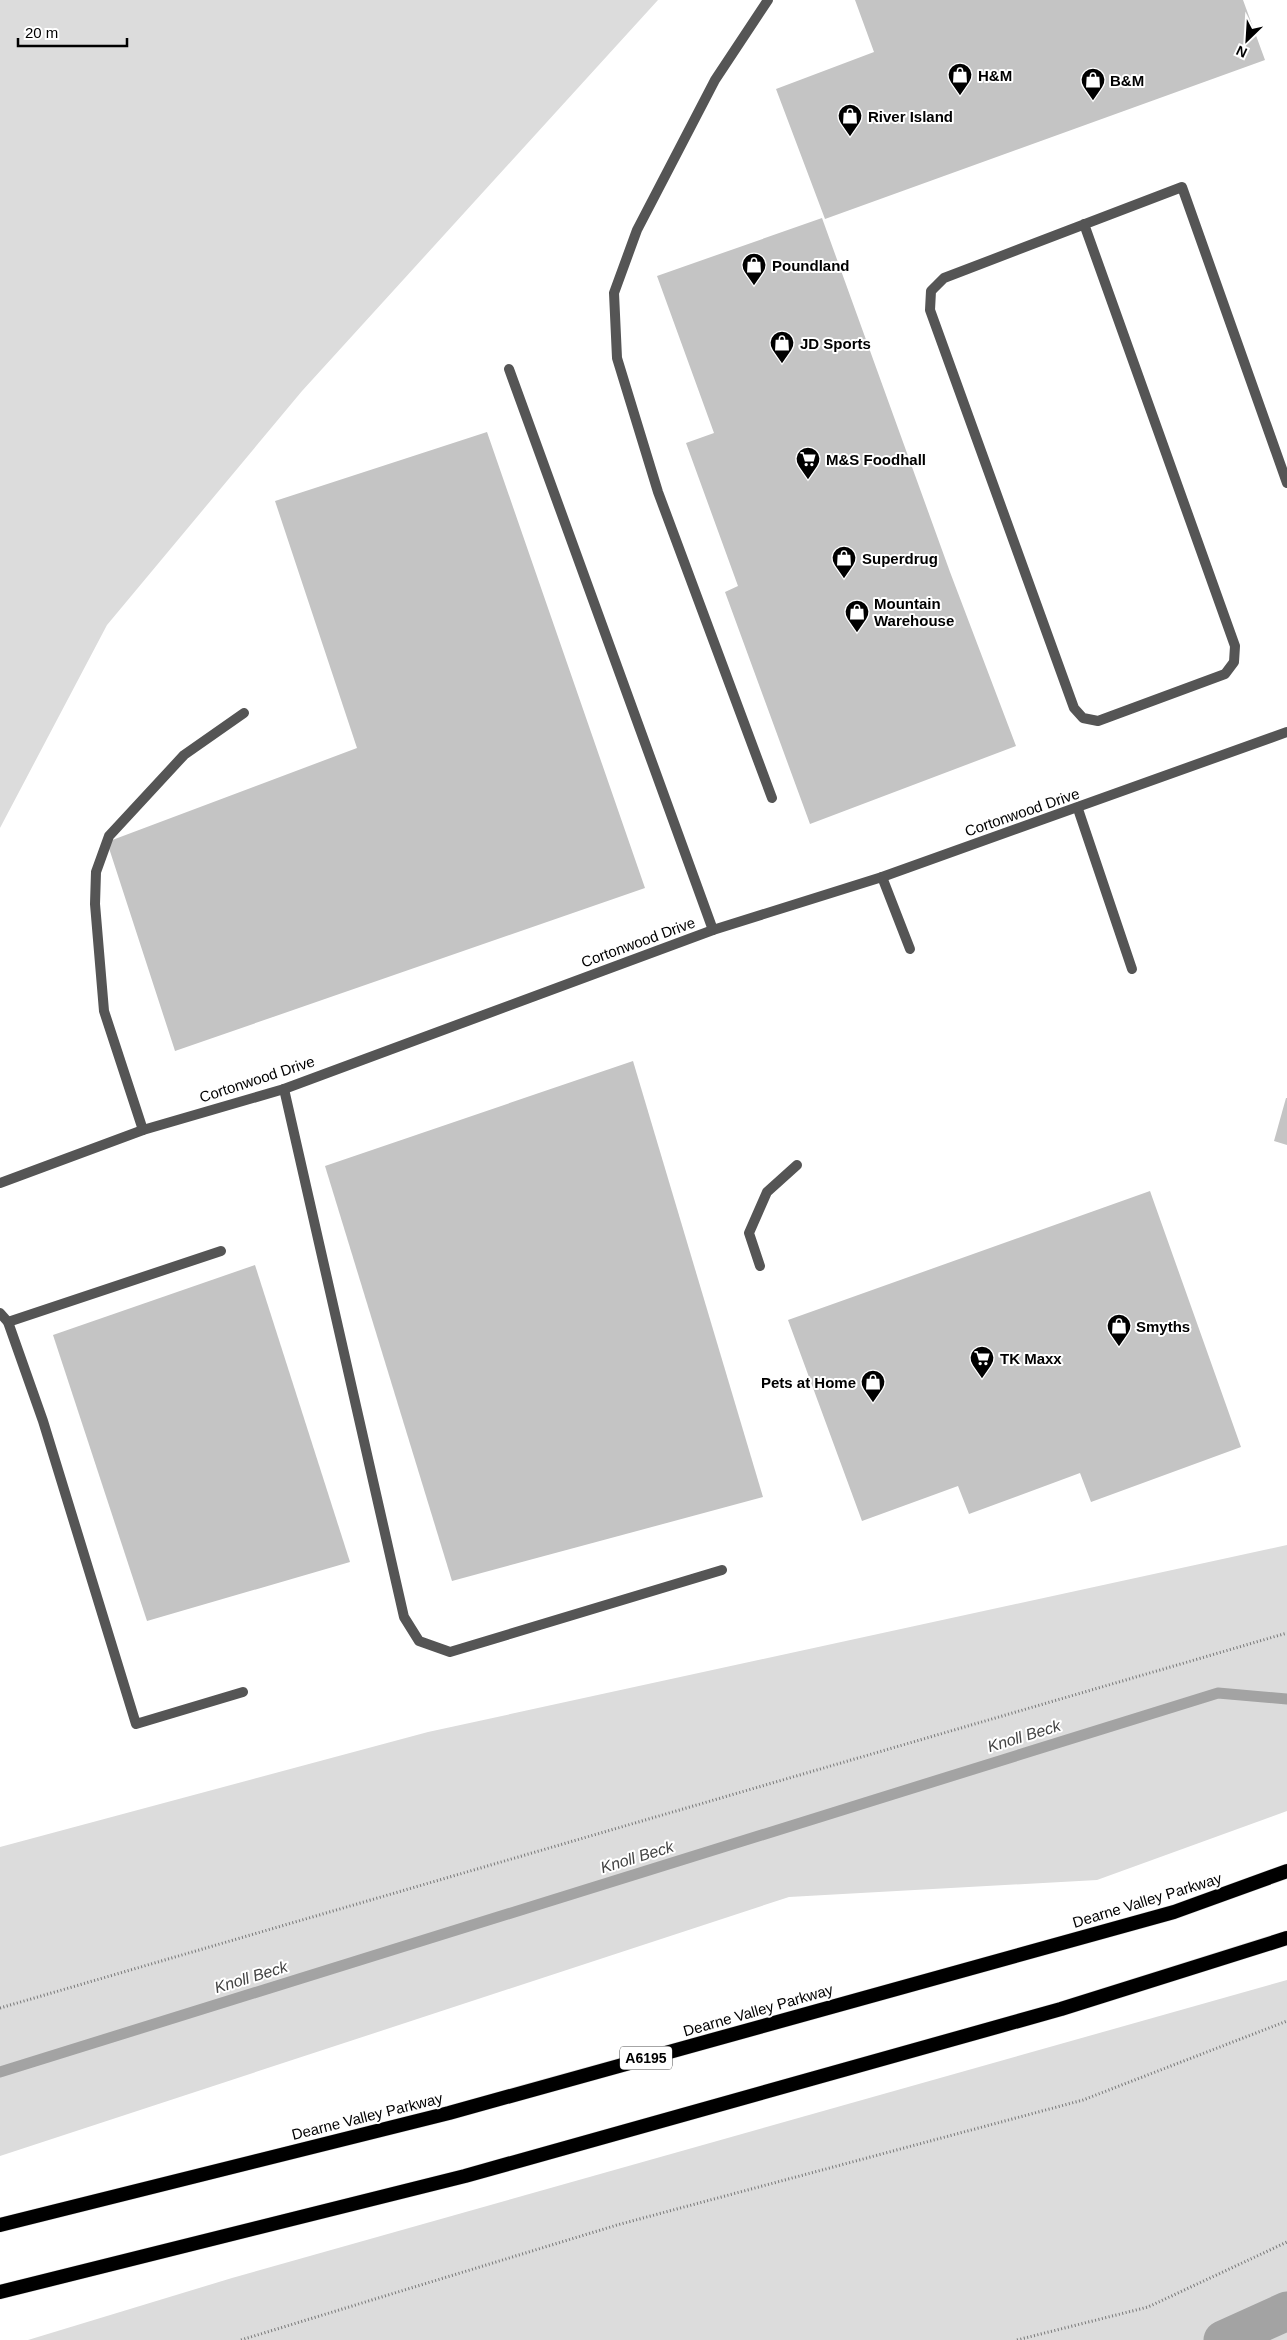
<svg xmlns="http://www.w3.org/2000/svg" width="1287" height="2340" viewBox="0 0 1287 2340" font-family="Helvetica,sans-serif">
<rect width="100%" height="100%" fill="#fff"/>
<!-- green -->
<g fill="#dcdcdc">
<polygon points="0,0 658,0 302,391 107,625 0,828"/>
<polygon points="1287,1545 1287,1811 1097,1880 789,1897 0,2156 0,1847 428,1732"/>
<polygon points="1287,1980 1287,2340 28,2340 232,2278"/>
</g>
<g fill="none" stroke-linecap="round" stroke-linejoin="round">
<!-- stream -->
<polyline stroke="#a3a3a3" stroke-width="11" points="0,2072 1218,1693 1287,1699"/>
<!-- canal -->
<polyline stroke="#a3a3a3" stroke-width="39" points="1223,2340 1287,2311"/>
</g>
<!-- building -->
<g fill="#c4c4c4">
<polygon points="855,0 1243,0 1265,60 825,219 776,89 874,52"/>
<polygon points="822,218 950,572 1016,746 810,824 725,592 738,586 686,443 714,433 657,276"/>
<polygon points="487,432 645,888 175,1051 107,842 357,748 275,501"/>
<polygon points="633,1061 763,1497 452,1581 325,1166"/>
<polygon points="1286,1098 1287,1098 1287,1145 1274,1141"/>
<polygon points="1150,1191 1241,1447 1091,1502 1080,1473 969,1514 958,1486 862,1521 788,1320"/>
<polygon points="255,1265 350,1562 147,1621 53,1335"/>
</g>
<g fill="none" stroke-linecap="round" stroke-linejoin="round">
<defs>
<g id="trunk">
<polyline points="0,2225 449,2113 1174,1912 1287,1871"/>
<polyline points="0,2292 465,2176 1061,2009 1287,1938"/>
</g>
</defs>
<!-- trunk casing -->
<use href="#trunk" stroke="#dbdbdb" stroke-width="15"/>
<!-- path -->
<g stroke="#777" stroke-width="3" stroke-dasharray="1 2.5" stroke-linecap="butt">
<polyline points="0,2008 1287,1633"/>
<polyline points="241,2340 617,2225 1083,2100 1287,2021"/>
<polyline points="1017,2340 1148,2307 1287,2242"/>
</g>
<!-- service -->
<g stroke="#555" stroke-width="10">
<polyline points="768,0 715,80 637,230 614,293 617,358 658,492 772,798"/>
<polyline points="1084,224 1235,646 1234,662 1225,674 1098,721 1083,718 1074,708 930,310 931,291 944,278 1182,187 1287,483"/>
<polyline points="509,369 713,930"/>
<polyline points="1078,809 1132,969"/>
<polyline points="882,877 910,949"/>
<polyline points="284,1089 404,1617 419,1641 450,1652 722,1570"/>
<polyline points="143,1130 104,1011 95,904 96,872 109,836 184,755 244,713"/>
<polyline points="760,1266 749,1233 767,1192 797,1165"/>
<polyline points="0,1313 8,1322 43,1421 136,1724 243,1692"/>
<polyline points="8,1322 221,1251"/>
</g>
<!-- minor -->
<polyline stroke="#555" stroke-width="10" points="0,1183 143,1130 284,1089 713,930 882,877 1287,732"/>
<!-- trunk -->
<use href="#trunk" stroke="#000" stroke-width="14"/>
</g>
<!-- icons -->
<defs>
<symbol id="shop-pin" viewBox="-11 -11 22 30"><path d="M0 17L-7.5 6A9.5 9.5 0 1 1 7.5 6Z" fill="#000" stroke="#fff"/><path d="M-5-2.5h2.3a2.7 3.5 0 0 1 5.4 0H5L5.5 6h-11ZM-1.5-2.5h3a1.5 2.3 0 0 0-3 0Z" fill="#fff"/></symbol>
<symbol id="supermarket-pin" viewBox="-11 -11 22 30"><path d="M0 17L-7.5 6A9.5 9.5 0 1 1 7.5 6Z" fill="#000" stroke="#fff"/><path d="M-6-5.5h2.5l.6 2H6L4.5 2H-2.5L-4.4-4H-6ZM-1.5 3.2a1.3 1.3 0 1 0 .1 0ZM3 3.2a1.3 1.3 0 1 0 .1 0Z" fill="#fff"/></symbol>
</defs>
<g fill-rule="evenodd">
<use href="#shop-pin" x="946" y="61" width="28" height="38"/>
<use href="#shop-pin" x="1079" y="66" width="28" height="38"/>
<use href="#shop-pin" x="836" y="102" width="28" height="38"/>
<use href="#shop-pin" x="740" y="251" width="28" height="38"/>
<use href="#shop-pin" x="768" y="329" width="28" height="38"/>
<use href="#supermarket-pin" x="794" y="445" width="28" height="38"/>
<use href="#shop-pin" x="830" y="544" width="28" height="38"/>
<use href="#shop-pin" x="843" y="598" width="28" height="38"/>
<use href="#shop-pin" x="1105" y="1312" width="28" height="38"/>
<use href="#supermarket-pin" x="968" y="1344" width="28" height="38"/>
<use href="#shop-pin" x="859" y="1368" width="28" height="38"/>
</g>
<g text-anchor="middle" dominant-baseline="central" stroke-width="4" stroke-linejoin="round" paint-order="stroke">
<!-- shield labels -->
<rect fill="#fff" stroke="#4c4c4c" stroke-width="1" x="620" y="2046.5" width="52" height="23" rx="4"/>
<g font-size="14" font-weight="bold" fill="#000">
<text x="646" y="2058">A6195</text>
</g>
<!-- poi labels -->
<g font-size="15" font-weight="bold" fill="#000" stroke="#fff" text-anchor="start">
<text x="978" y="75">H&amp;M</text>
<text x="1110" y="80">B&amp;M</text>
<text x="868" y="116">River Island</text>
<text x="772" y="265">Poundland</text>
<text x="800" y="343">JD Sports</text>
<text x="826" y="459">M&amp;S Foodhall</text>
<text x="862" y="558">Superdrug</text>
<text x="874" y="603">Mountain<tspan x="874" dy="17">Warehouse</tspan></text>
<text x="1136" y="1326">Smyths</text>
<text x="1000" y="1358">TK Maxx</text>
<text x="856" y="1382" text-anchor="end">Pets at Home</text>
</g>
<!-- street labels -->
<g font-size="15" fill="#000" stroke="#fff">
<text transform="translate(1022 812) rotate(-19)">Cortonwood Drive</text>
<text transform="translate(638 942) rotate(-20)">Cortonwood Drive</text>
<text transform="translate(257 1079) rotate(-18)">Cortonwood Drive</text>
<text transform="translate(1147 1900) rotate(-17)">Dearne Valley Parkway</text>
<text transform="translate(758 2010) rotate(-16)">Dearne Valley Parkway</text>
<text transform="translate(367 2116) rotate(-14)">Dearne Valley Parkway</text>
</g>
<!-- water labels -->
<g font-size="16" font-style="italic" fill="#444" stroke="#fff">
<text transform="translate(1024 1736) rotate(-17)">Knoll Beck</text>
<text transform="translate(637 1857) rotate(-17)">Knoll Beck</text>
<text transform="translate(251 1977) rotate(-17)">Knoll Beck</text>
</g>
</g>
<!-- north arrow -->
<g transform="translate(1247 40) rotate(205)" stroke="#ffffff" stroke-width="4" paint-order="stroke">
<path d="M0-4L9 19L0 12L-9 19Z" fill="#000000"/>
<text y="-8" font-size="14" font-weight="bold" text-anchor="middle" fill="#000000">N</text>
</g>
<!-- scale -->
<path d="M18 38v8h109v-8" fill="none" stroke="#000000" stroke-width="2.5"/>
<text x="25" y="38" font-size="15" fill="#000000" stroke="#ffffff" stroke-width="4" paint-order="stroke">20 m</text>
</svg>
